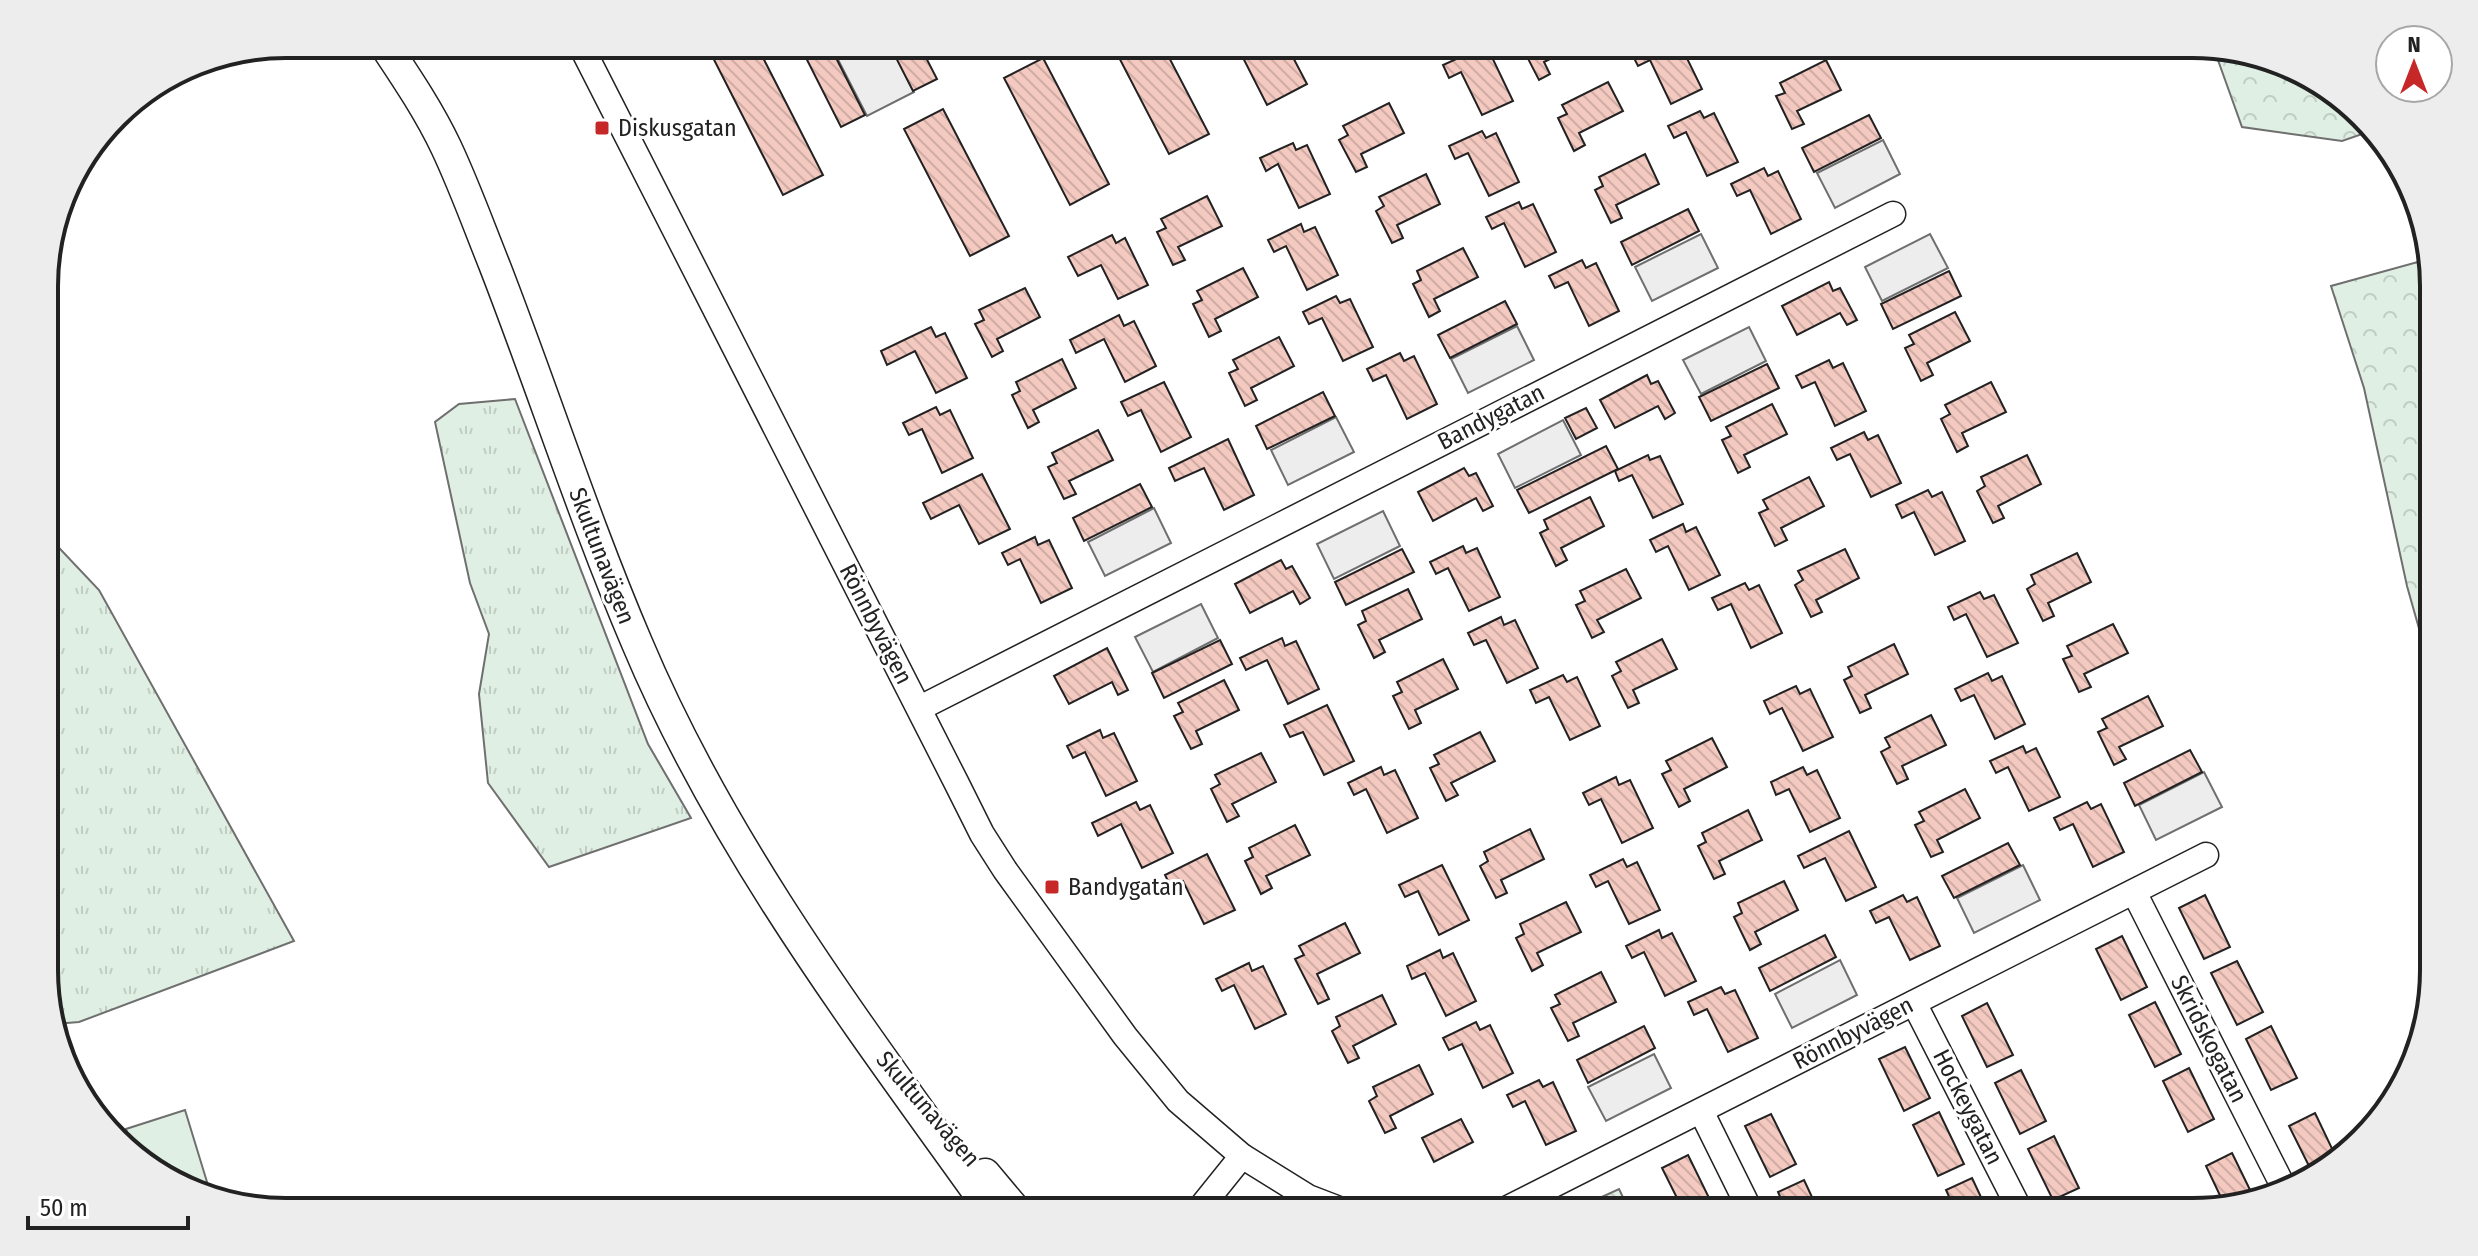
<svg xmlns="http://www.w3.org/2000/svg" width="2478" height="1256" viewBox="0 0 2478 1256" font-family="'Fira Sans Condensed',sans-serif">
<defs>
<pattern id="grass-tufts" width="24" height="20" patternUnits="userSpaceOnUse" patternTransform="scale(2)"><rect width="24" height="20" fill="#e0efe3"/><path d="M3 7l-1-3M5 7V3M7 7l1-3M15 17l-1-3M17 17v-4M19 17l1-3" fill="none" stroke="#c0cdc2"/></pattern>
<pattern id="forest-crowns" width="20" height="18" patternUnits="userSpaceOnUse" patternTransform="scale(2)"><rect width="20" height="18" fill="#e0efe3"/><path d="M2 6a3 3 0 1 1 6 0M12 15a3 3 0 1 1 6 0" fill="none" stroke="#c0cdc2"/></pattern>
<pattern id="building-back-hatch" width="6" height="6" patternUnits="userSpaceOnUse" patternTransform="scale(2)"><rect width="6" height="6" fill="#f3c9c0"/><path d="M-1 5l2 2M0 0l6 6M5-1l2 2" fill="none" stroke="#d0aca5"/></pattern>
</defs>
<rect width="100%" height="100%" fill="#fff"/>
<!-- grass -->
<g fill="url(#grass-tufts)" stroke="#6f6f6f" stroke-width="2">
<polygon points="515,399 648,744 691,818 549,867 488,783 479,694 489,634 470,583 435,422 459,404"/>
<polygon points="45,533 99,590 294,941 79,1022 55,1024 46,1002"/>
</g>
<!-- forest -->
<g fill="url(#forest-crowns)" stroke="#6f6f6f" stroke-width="2">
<polygon points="2214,49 2299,69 2374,130 2342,141 2242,127"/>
<polygon points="2432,258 2433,678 2407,586 2364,388 2331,286"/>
<polygon points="1619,1189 1630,1212 1569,1212"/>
</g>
<!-- park -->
<polygon fill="#e0efe3" stroke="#6f6f6f" stroke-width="2" points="185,1110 211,1195 179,1187 132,1149 126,1129"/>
<!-- parking -->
<g fill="#ededed" stroke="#6f6f6f" stroke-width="2">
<polygon points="830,44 890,44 914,92 867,116"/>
<polygon points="1883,140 1900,174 1835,208 1817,173"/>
<polygon points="1701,234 1718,268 1652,301 1635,267"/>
<polygon points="1930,234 1948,268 1882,301 1865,267"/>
<polygon points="1517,326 1534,360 1468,393 1451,359"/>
<polygon points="1749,327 1766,361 1701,394 1683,360"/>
<polygon points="1336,417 1354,452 1288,485 1271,450"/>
<polygon points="1563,420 1581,455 1515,488 1498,454"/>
<polygon points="1154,508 1171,543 1105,576 1088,542"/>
<polygon points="1383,511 1400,546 1334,579 1317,544"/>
<polygon points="1201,604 1218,638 1153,672 1135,637"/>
<polygon points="2204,772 2222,807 2156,840 2139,805"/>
<polygon points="2023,865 2040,900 1974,933 1957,898"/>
<polygon points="1840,960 1857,995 1792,1028 1775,994"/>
<polygon points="1654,1054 1671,1088 1606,1121 1588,1087"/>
</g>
<!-- building -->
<g fill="url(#building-back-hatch)" stroke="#222" stroke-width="2">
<polygon points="706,44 756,44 823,175 783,195"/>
<polygon points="799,44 829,44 865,115 841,127"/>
<polygon points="889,44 919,44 937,79 913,91"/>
<polygon points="1112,44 1162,44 1209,134 1169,154"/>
<polygon points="1236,44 1286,44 1307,84 1267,105"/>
<polygon points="1528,44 1580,44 1544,62 1550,74 1539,80 1522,47"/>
<polygon points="1652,44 1680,44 1702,89 1671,104 1650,60 1638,66 1632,54"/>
<polygon points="1750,44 1764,44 1768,52 1757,58"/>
<polygon points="1476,50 1479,58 1490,53 1513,101 1482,115 1461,72 1449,78 1443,65"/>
<polygon points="1043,58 1109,184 1070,205 1004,78"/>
<polygon points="1826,60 1841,90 1797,111 1804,124 1792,129 1776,96 1785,93 1780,83"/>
<polygon points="1608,82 1623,111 1579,133 1585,145 1574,151 1558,118 1567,114 1562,105"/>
<polygon points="1389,103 1404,133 1361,154 1367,167 1356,172 1339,140 1348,135 1343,126"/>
<polygon points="943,109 1009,236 970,256 904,129"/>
<polygon points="1700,111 1704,118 1714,113 1738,162 1707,176 1686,132 1674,138 1668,126"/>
<polygon points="1869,115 1881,138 1814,172 1802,148"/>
<polygon points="1482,131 1486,138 1496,133 1519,182 1489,196 1468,153 1455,159 1449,146"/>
<polygon points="1293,143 1296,150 1307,145 1330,194 1299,208 1278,164 1266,171 1260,158"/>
<polygon points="1645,154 1659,184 1616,205 1622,218 1611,223 1595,190 1603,186 1599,177"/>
<polygon points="1764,168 1768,176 1778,171 1801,219 1771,234 1750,190 1737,196 1731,184"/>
<polygon points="1426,174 1440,204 1397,225 1403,238 1392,243 1376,211 1384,206 1379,197"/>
<polygon points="1207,196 1222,226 1178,247 1185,260 1173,265 1157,232 1166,228 1161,219"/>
<polygon points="1519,202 1522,209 1533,204 1556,252 1525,267 1504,223 1492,229 1486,217"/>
<polygon points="1688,209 1699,231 1632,265 1621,242"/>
<polygon points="1301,224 1304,232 1315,227 1338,275 1307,290 1286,246 1274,252 1268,240"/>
<polygon points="1112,235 1116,243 1125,238 1148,285 1118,299 1101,265 1078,276 1068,257"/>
<polygon points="1463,248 1478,277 1434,299 1440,311 1429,317 1413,284 1421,280 1417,271"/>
<polygon points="1582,260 1586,268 1596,263 1619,311 1589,326 1568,282 1555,288 1549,276"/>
<polygon points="1243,268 1258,297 1215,319 1221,331 1209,337 1193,304 1202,300 1197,291"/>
<polygon points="1949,271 1961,296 1893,329 1881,304"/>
<polygon points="1829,282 1833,291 1840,288 1857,320 1847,325 1840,313 1797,335 1782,306"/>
<polygon points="1025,288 1040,317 997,339 1003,351 992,357 975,324 984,320 979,310"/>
<polygon points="1336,296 1340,303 1350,299 1373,347 1343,361 1322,318 1309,324 1303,312"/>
<polygon points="1505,301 1517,324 1450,358 1438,335"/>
<polygon points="1955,312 1970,341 1927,363 1933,375 1921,381 1905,348 1914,344 1909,335"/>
<polygon points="1119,315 1124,326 1134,321 1156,366 1125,382 1104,339 1076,353 1070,340"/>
<polygon points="931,327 936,337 945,333 967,378 936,393 915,351 887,365 881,351"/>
<polygon points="1279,337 1294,366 1251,388 1257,400 1245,406 1229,373 1238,369 1233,360"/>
<polygon points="1400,353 1404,361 1414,356 1437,404 1407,419 1386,375 1373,381 1367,369"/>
<polygon points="1062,359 1076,388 1033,410 1039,422 1028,428 1012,395 1020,391 1016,382"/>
<polygon points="1829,360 1833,368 1843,363 1866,411 1835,426 1815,382 1802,388 1796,376"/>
<polygon points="1767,364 1779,388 1711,421 1699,397"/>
<polygon points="1647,375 1651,384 1658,381 1675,413 1665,419 1658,406 1615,428 1600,400"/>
<polygon points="1164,382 1191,437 1161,452 1141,410 1128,416 1121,402"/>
<polygon points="1991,382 2006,412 1962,433 1968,446 1957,452 1941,419 1950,414 1945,405"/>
<polygon points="1323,392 1335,416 1267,449 1256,426"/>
<polygon points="1772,404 1787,434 1744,455 1750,467 1738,473 1722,440 1731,436 1726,427"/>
<polygon points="936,407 940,415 950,410 973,458 942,473 922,429 909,435 903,423"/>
<polygon points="1586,408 1597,428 1576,439 1565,418"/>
<polygon points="1098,430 1113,460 1069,481 1076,494 1064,499 1048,467 1057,463 1052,453"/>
<polygon points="1864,432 1868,440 1878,435 1901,483 1871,497 1850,454 1837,460 1831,448"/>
<polygon points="1228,439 1254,495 1224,510 1204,468 1175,481 1169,468"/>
<polygon points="1606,446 1618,469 1529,513 1517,490"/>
<polygon points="1648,455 1650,460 1660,456 1683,504 1653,518 1632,475 1619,481 1615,471"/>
<polygon points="2027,455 2041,484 1998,506 2004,518 1993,523 1977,491 1985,486 1981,477"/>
<polygon points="1464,468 1469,476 1476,473 1493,506 1483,511 1476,498 1433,521 1418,492"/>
<polygon points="982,474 1010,529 979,544 959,505 931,519 923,503"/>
<polygon points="1809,477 1824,506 1781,528 1787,540 1775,546 1759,513 1768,509 1763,500"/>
<polygon points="1140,484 1152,507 1084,541 1073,518"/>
<polygon points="1928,490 1932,497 1942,492 1965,541 1935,555 1914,512 1902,518 1896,505"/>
<polygon points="1590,497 1604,526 1561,548 1567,560 1556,566 1540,533 1548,529 1544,520"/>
<polygon points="1683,524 1686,532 1696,527 1720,575 1689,590 1668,546 1656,552 1650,540"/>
<polygon points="1035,537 1038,545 1049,540 1072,588 1041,603 1020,559 1008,565 1002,553"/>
<polygon points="1463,546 1466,553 1477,548 1500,597 1469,611 1448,568 1436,574 1430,562"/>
<polygon points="1402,549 1414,572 1346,605 1335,582"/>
<polygon points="1845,549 1859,578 1816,600 1822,612 1811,617 1795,585 1803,580 1798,571"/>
<polygon points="2077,553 2091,582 2048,603 2054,616 2043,621 2027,589 2035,584 2031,575"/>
<polygon points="1281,560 1286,569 1292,566 1310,598 1300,604 1293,591 1250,613 1235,584"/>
<polygon points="1626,569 1641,598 1597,620 1604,632 1592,638 1576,605 1585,601 1580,591"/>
<polygon points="1745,583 1749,590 1759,585 1782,633 1751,648 1731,604 1718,610 1712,598"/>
<polygon points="1408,589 1422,619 1379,640 1385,652 1374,658 1358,625 1366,621 1362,611"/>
<polygon points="1980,592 1984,599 1994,595 2018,643 1987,657 1966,614 1954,620 1948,607"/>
<polygon points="1501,617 1504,625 1515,620 1538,668 1507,683 1486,640 1474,645 1468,633"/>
<polygon points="2113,624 2128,653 2084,674 2091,687 2079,692 2063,659 2072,656 2067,646"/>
<polygon points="1282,638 1285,646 1296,641 1319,689 1288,704 1267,660 1246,670 1240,658"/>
<polygon points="1662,639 1677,669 1633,690 1639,703 1628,708 1612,676 1621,671 1616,662"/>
<polygon points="1220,640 1232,664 1164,698 1152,673"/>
<polygon points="1894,644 1908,674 1865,695 1871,708 1860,713 1844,680 1852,676 1848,667"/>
<polygon points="1107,648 1128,690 1118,695 1112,682 1069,704 1054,676"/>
<polygon points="1443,659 1458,689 1415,710 1421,723 1409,729 1393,696 1402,692 1397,682"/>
<polygon points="1988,673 1992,681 2002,676 2025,724 1995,739 1974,695 1961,701 1955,689"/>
<polygon points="1563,675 1567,682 1577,677 1600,726 1570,740 1549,697 1536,703 1530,690"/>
<polygon points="1224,680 1239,710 1196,731 1202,744 1191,749 1174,716 1183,712 1178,703"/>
<polygon points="1796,686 1800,694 1810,689 1833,737 1803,751 1782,708 1770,714 1764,701"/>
<polygon points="2148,696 2163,726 2119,747 2126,759 2114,765 2098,732 2107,728 2102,719"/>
<polygon points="1327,705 1354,761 1324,775 1303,732 1290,737 1284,725"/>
<polygon points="1931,715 1946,745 1902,766 1908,779 1897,784 1881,752 1890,747 1885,738"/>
<polygon points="1100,730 1103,738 1114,733 1137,781 1106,796 1085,752 1073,758 1067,746"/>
<polygon points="1480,732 1495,761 1451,783 1458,795 1446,801 1430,768 1439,764 1434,755"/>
<polygon points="1712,738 1727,767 1684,789 1690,801 1679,807 1662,774 1671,770 1666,761"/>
<polygon points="2023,746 2026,753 2036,748 2060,797 2029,811 2008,767 1996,773 1990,761"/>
<polygon points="2190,750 2202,772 2135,806 2124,783"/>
<polygon points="1261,753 1276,782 1232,804 1239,816 1227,822 1211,789 1220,784 1215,775"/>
<polygon points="1381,767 1384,775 1395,770 1418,818 1387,833 1366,789 1354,795 1348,783"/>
<polygon points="1803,767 1807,775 1817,770 1840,818 1810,832 1789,789 1776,795 1771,782"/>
<polygon points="1616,777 1619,785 1630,780 1653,828 1622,843 1601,799 1589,805 1583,793"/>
<polygon points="1965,789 1980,818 1937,840 1943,852 1931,857 1915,825 1924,821 1919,812"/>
<polygon points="1136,802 1140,810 1150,805 1173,853 1142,868 1121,824 1098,836 1092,823"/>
<polygon points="2087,802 2091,809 2101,804 2124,852 2093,867 2073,824 2060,830 2054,818"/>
<polygon points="1748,810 1762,840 1719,861 1725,874 1714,879 1698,846 1706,842 1702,833"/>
<polygon points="1295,825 1310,855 1266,876 1272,888 1261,894 1245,861 1253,857 1249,848"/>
<polygon points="1530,829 1544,859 1501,880 1507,893 1496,898 1480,866 1488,861 1484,852"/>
<polygon points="1849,831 1876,887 1846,901 1825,858 1804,868 1798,856"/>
<polygon points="2008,843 2020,865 1954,898 1942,876"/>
<polygon points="1207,854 1235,910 1204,924 1183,881 1171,887 1165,875"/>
<polygon points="1623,859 1627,867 1637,862 1660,910 1629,924 1608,881 1596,887 1590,875"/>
<polygon points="1442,865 1469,920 1439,935 1418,891 1405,897 1399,885"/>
<polygon points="1784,881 1798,910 1755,932 1761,944 1750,950 1734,917 1742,913 1738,903"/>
<polygon points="1903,895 1907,902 1917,897 1940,946 1910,960 1889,917 1876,923 1870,911"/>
<polygon points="2205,895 2230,947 2204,959 2179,908"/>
<polygon points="1566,902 1581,932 1537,953 1543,965 1532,971 1516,938 1524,934 1520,924"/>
<polygon points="1345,923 1360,953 1317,974 1329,999 1318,1004 1295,959 1304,955 1299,946"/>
<polygon points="1659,930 1662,938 1672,933 1696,981 1665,996 1644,952 1632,958 1626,946"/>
<polygon points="1825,935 1836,957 1770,991 1759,968"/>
<polygon points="2122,936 2147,987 2121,1000 2096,949"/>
<polygon points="1440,950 1443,958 1453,953 1476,1001 1446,1016 1425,973 1412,979 1407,966"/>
<polygon points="2237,961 2263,1012 2237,1025 2211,973"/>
<polygon points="1249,963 1252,971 1263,966 1286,1014 1255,1029 1234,985 1222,991 1216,979"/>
<polygon points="1601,972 1616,1002 1573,1023 1579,1036 1568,1041 1551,1008 1560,1004 1555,995"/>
<polygon points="1721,987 1725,994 1735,990 1758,1038 1728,1052 1707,1009 1694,1015 1688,1002"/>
<polygon points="1382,995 1396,1024 1353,1046 1359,1058 1348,1063 1332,1031 1340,1026 1336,1017"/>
<polygon points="2155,1002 2181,1054 2155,1067 2129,1015"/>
<polygon points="1987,1003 2013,1055 1987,1067 1962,1016"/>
<polygon points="1476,1022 1480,1030 1490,1025 1513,1073 1483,1088 1462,1044 1449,1050 1443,1038"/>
<polygon points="1644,1026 1655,1048 1588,1083 1577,1060"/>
<polygon points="2271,1026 2297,1078 2271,1090 2246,1039"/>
<polygon points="1905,1047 1930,1098 1904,1111 1879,1059"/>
<polygon points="1419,1065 1433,1094 1390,1116 1396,1128 1385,1133 1369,1101 1377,1096 1373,1087"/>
<polygon points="2189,1068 2214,1119 2188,1132 2163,1081"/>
<polygon points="2021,1070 2046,1121 2020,1134 1995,1083"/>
<polygon points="1539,1080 1543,1087 1553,1082 1576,1131 1546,1145 1525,1101 1513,1107 1507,1095"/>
<polygon points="1939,1112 1964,1164 1938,1176 1913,1125"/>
<polygon points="2315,1113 2337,1159 2327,1171 2314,1176 2289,1126"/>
<polygon points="1771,1114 1796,1164 1770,1177 1745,1126"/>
<polygon points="1461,1119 1473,1142 1434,1162 1422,1138"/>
<polygon points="2054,1136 2079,1188 2053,1200 2028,1149"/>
<polygon points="2232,1153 2253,1196 2225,1206 2206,1166"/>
<polygon points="1688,1155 1713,1206 1702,1212 1684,1212 1662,1168"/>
<polygon points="1972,1178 1988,1212 1956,1212 1946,1190"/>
<polygon points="1804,1180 1819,1212 1787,1212 1778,1192"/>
<polygon points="781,1202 788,1212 767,1212"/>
</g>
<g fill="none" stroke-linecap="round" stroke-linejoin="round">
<defs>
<g id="minor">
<polyline points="580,44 956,782 982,834 1005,870 1125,1036 1178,1101 1242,1156 1308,1197 1347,1212"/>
<polyline points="920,708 1893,214"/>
<polyline points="2134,892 2283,1186"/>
<polyline points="1914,1003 2021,1212"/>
<polyline points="1701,1111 1751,1212"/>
<polyline points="1197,1212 1242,1156"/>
<polyline points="1500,1212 2206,855"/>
</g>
<g id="major">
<path d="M384,44c22,33 45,67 62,103 18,38 32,77 48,117 49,126 90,255 143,379 87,207 225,387 355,569"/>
<polyline points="985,1174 1017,1212"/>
</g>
</defs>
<!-- minor casing -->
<use href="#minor" stroke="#222" stroke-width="27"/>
<!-- major casing -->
<use href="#major" stroke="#222" stroke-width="33"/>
<!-- minor -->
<use href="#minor" stroke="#fff" stroke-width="24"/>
<!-- major -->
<use href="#major" stroke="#fff" stroke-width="30"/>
</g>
<!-- markers -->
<g fill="#c62828" stroke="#fff" stroke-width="3">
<rect x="594" y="120" width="16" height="16" rx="4"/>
<rect x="1044" y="879" width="16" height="16" rx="4"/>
</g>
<g text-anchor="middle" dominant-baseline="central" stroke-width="6" stroke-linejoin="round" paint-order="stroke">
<!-- poi labels -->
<g font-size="24" fill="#222" stroke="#fff" text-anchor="start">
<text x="618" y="128">Diskusgatan</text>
<text x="1068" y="887">Bandygatan</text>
</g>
<!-- street labels -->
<g font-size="24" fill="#222" stroke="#fff">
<text transform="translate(1491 417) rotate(-27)">Bandygatan</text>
<text transform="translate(602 556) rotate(69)">Skultunavägen</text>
<text transform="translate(876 624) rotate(63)">Rönnbyvägen</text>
<text transform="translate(1853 1033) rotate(-27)">Rönnbyvägen</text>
<text transform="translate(2209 1039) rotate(63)">Skridskogatan</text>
<text transform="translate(1968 1107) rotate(63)">Hockeygatan</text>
<text transform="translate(928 1109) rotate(49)">Skultunavägen</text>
</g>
</g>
<!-- crop -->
<path d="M0 0H2478V1256H0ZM286 58H2192A228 228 0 0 1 2420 286V970A228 228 0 0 1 2192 1198H286A228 228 0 0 1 58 970V286A228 228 0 0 1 286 58Z" fill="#ededed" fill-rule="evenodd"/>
<path fill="none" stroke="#222" stroke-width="4" d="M286 58H2192A228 228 0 0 1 2420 286V970A228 228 0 0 1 2192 1198H286A228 228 0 0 1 58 970V286A228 228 0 0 1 286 58Z"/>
<!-- north arrow -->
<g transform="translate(2414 64)"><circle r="38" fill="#ffffff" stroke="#a7a7a7" stroke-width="2"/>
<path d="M0-6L14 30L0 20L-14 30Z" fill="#c62828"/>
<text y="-12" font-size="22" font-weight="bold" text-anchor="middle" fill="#222222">N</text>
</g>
<!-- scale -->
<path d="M28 1216v12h160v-12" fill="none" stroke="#222222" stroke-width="4"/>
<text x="40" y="1216" font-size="24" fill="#222222" stroke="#ffffff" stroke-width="6" paint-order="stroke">50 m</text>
</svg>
